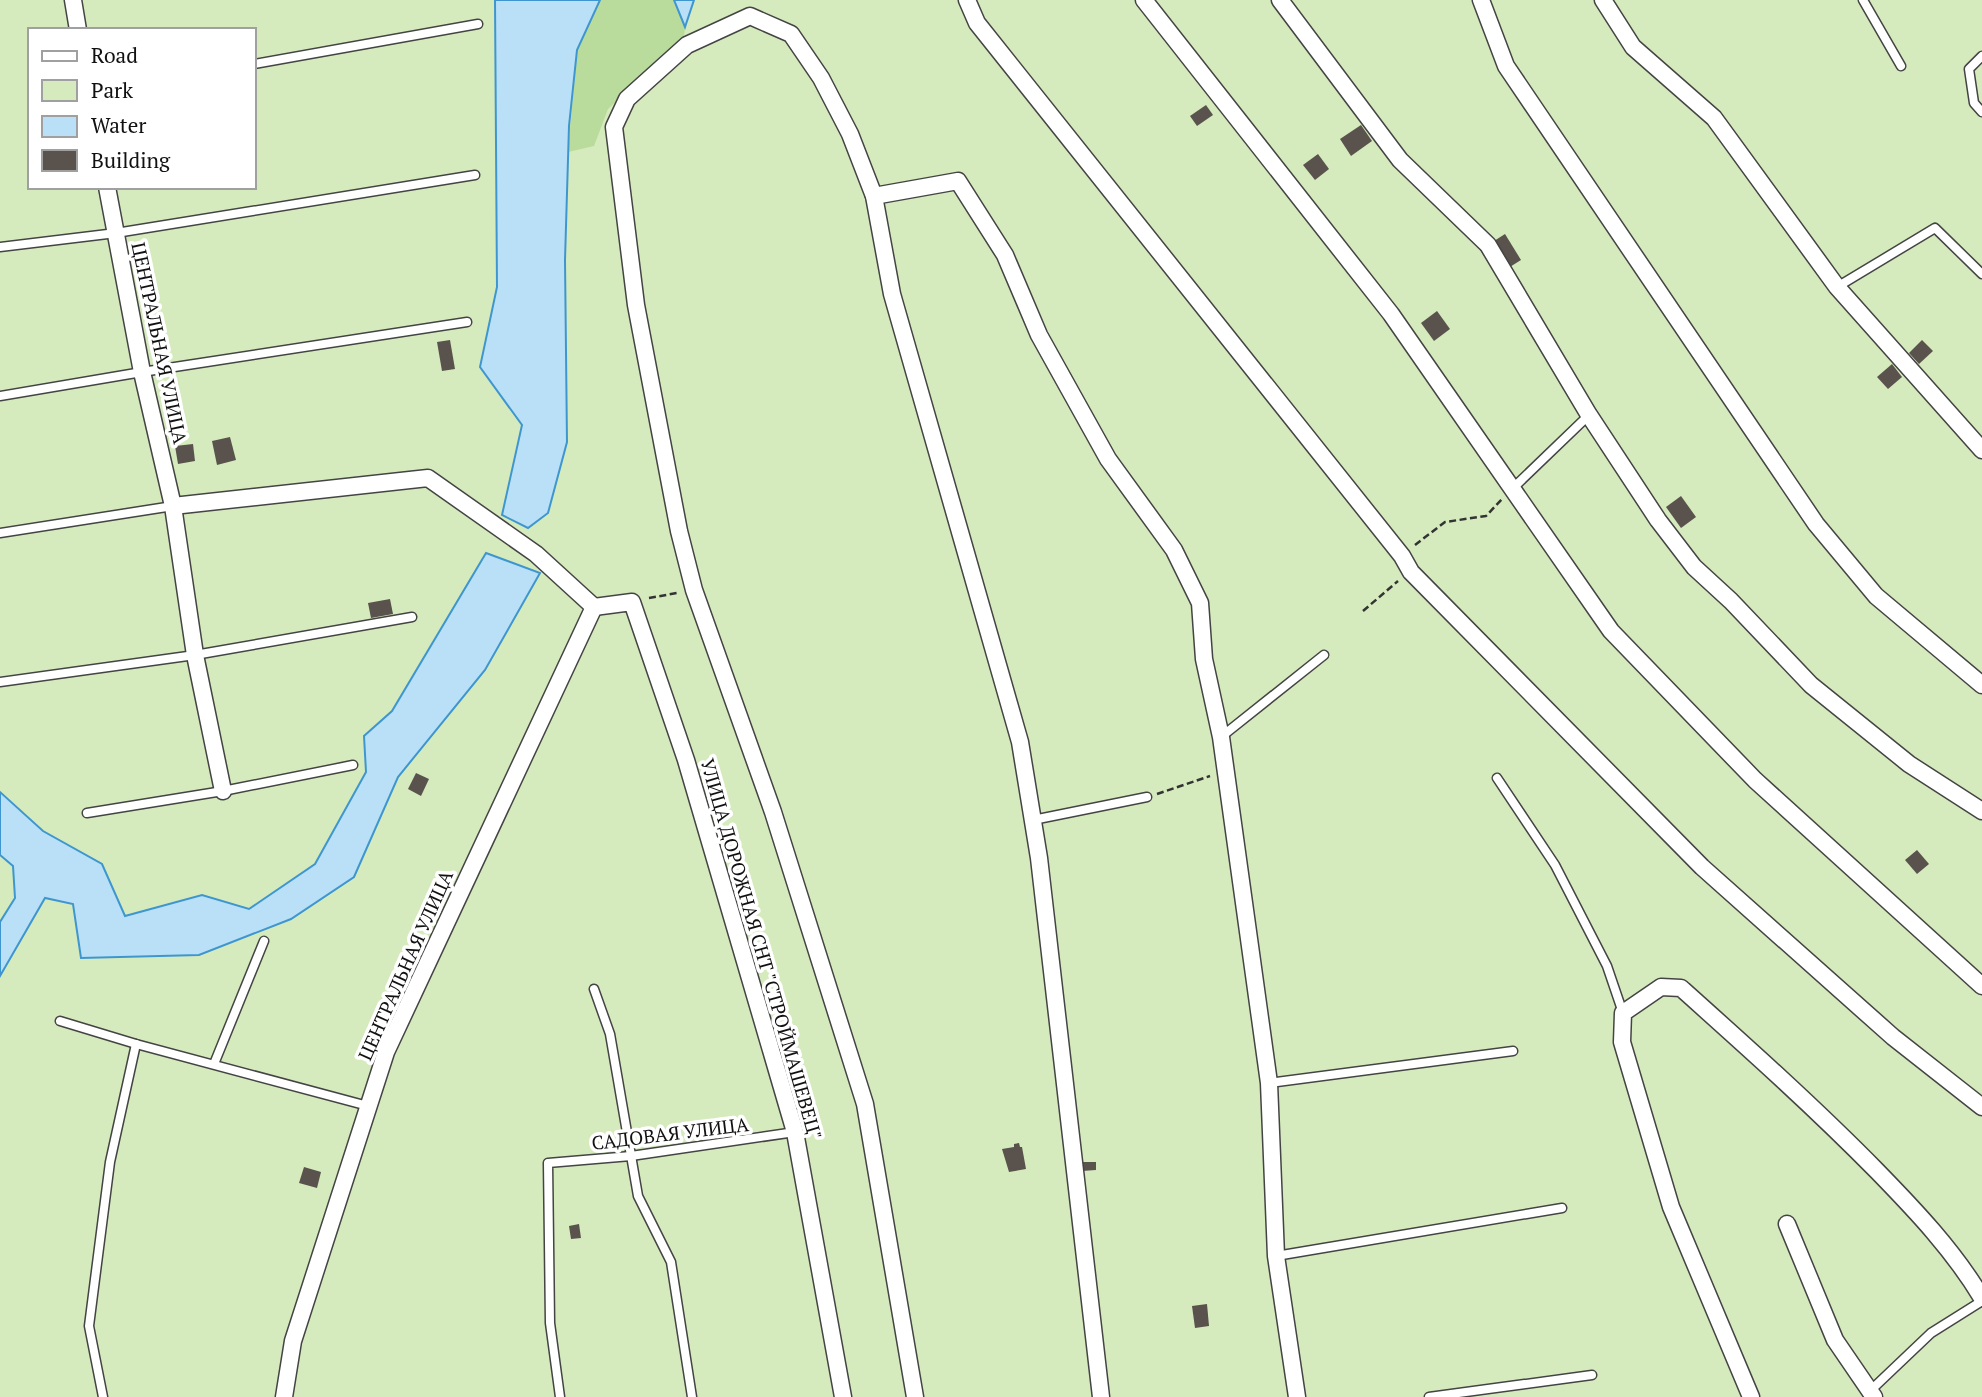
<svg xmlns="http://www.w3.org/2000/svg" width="1982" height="1397" viewBox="0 0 1982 1397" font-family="'PT Serif',serif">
<rect width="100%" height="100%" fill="#fffdf5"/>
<!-- green -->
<path fill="#d5ebbd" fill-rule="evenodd" d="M0,0h1982v1397h-1982zM30,30h224v157h-224z"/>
<!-- forest -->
<polygon fill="#b9dc9c" points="600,0 674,0 685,27 684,36 608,109 594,146 568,152 577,50"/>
<!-- water -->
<g fill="#b9e0f7" stroke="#3f96cf" stroke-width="2">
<polygon points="495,0 600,0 577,50 569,126 565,260 567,442 548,513 528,528 502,515 522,425 480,367 497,287"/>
<polygon points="674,0 694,0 685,27"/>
<polygon points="486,553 540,573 485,670 398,777 354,877 291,919 199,955 81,958 73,904 45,898 0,976 0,922 15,898 13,866 0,855 0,792 43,831 102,864 125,916 202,895 249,909 315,864 366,772 364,736 392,711"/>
</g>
<!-- building -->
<g fill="#5a524d">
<polygon points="1206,105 1213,115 1197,126 1190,116"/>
<polygon points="1361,125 1372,141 1351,156 1340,139"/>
<polygon points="1318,154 1329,169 1315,180 1303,165"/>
<polygon points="1505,234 1521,260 1497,275 1480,250"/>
<polygon points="1437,311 1450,329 1434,341 1421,323"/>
<polygon points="450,340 455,369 442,371 437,342"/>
<polygon points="1922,340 1933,351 1919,364 1909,353"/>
<polygon points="1892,364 1902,377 1888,389 1877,377"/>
<polygon points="230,437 236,460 217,465 212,441"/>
<polygon points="193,444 195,461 178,464 175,446"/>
<polygon points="1681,496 1696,517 1681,528 1666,507"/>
<polygon points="390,599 393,614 371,618 368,603"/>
<polygon points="416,773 429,779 421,796 408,789"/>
<polygon points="1917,850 1929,864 1917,874 1905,860"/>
<polygon points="1019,1143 1020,1147 1022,1147 1026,1169 1009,1172 1002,1149 1014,1147 1014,1144"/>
<polygon points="1082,1162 1096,1162 1096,1170 1082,1171"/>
<polygon points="304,1167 321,1172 317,1188 299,1183"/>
<polygon points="579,1224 581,1238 571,1239 569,1226"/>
<polygon points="1207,1304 1209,1326 1195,1328 1192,1306"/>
</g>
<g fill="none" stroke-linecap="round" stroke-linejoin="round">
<defs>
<g id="service">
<polyline points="1863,0 1901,66"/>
<polyline points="1982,56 1969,69 1974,103 1982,112"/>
<polyline points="254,64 478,24"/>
<polyline points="0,247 116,233 475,175"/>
<polyline points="1837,287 1935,228 1982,274"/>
<polyline points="0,396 142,372 467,322"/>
<polyline points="1511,490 1589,415"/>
<polyline points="0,533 173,506"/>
<polyline points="0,682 195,655 412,617"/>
<polyline points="1221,737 1324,655"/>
<polyline points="1497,778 1555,865 1607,966 1623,1013"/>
<polyline points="87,813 223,791 353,765"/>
<polyline points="1033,820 1147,797"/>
<polyline points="594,989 610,1034 638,1196 671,1262 692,1397"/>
<polyline points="60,1021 136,1044 368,1106"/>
<polyline points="214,1064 264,941"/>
<polyline points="1269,1083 1513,1051"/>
<polyline points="1276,1256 1562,1208"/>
<polyline points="1870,1391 1931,1333 1982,1301"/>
<polyline points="103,1397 89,1326 110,1162 136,1044"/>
<polyline points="560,1397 550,1323 548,1163 631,1156 795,1132"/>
<polyline points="1429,1397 1592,1375"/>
</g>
<g id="minor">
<polyline points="73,0 78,30"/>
<polyline points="967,0 977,23 1402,556 1411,572 1702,867 1893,1037 1982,1107"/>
<polyline points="1144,0 1391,314 1611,631 1755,780 1982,986"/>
<polyline points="1280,0 1400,160 1488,245 1589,415 1658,520 1694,567 1731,601 1811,685 1909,764 1982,811"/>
<polyline points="1481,0 1506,66 1816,524 1876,596 1982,685"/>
<polyline points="1603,0 1633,47 1714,118 1837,287 1982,450"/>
<polyline points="107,187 142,372 173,506 195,655 223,791"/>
<polyline points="874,196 958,181 1005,255 1039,335 1108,459 1174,550 1200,603 1204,659 1221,737 1269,1083 1276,1256 1297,1397"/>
<polyline points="173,506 428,478 536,554 594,607 386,1052 293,1341 284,1397"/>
<polyline points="594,607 632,602 686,760 795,1132 843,1397"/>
<polyline points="1787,1224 1835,1340 1874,1397"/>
<polyline points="915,1397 865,1104 773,812 694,590 679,531 636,305 614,127 627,99 687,45 750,16 791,34 821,78 850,134 874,196 892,294 1020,742 1039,858 1101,1397"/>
<path d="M1751,1397l-80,-190 -49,-165 1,-29 38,-26 20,1c67,60 133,119 196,183 39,40 76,79 105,127"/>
</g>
</defs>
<!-- service casing -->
<use href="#service" stroke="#444" stroke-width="11"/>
<!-- minor casing -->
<use href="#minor" stroke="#444" stroke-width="19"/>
<!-- path -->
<g stroke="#333" stroke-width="2.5" stroke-dasharray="7 3.5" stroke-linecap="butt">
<polyline points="1415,545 1445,522 1486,516 1502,499"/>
<polyline points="649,598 677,593"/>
<polyline points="1363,611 1398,581"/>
<polyline points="1157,794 1210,776"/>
</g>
<!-- service -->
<use href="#service" stroke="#fff" stroke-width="8"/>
<!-- minor -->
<use href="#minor" stroke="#fff" stroke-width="16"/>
</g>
<g text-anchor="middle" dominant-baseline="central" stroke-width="7" stroke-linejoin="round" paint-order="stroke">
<!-- street labels -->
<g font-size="19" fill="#111" stroke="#fff">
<text transform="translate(160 343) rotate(78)">ЦЕНТРАЛЬНАЯ УЛИЦА</text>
<text transform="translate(762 949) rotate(74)">УЛИЦА ДОРОЖНАЯ СНТ "СТРОЙМАШЕВЕЦ"</text>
<text transform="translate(405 965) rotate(-66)">ЦЕНТРАЛЬНАЯ УЛИЦА</text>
<text transform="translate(670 1133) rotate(-7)">САДОВАЯ УЛИЦА</text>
</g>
</g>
<!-- legend -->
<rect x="28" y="28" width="228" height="161" fill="#ffffff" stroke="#a0a0a0" stroke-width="2"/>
<rect x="42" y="51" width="35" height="10" fill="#ffffff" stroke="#a0a0a0" stroke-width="2"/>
<text x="91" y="63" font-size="21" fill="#111111">Road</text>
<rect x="42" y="80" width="35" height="21" fill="#d5ebbd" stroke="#a0a0a0" stroke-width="2"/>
<text x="91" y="98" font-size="21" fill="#111111">Park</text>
<rect x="42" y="116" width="35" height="21" fill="#b9e0f7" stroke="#a0a0a0" stroke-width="2"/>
<text x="91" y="133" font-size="21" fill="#111111">Water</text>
<rect x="42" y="150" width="35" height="21" fill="#5a524d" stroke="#a0a0a0" stroke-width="2"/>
<text x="91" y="168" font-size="21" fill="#111111">Building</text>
</svg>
